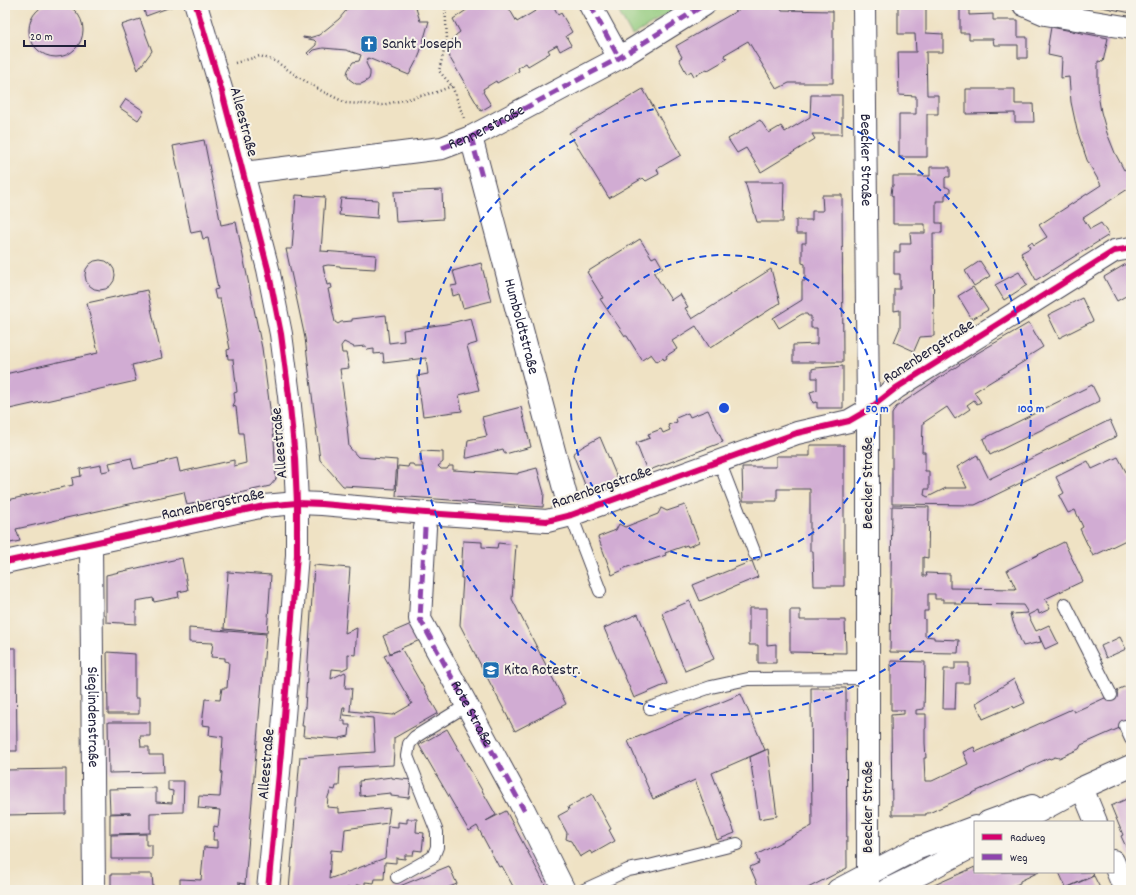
<svg xmlns="http://www.w3.org/2000/svg" width="1136" height="895" viewBox="0 0 1136 895" font-family="Dekko,sans-serif">
<rect width="100%" height="100%" fill="#f7f3e8"/>
<filter id="ink" filterUnits="userSpaceOnUse"><feTurbulence type="fractalNoise" baseFrequency=".025" numOctaves="2"/><feDisplacementMap in="SourceGraphic" scale="8" xChannelSelector="R" yChannelSelector="G"/><feConvolveMatrix kernelMatrix="1 2 1 2 8 2 1 2 1" color-interpolation-filters="sRGB"/></filter>
<filter id="wash" filterUnits="userSpaceOnUse"><feTurbulence type="fractalNoise" baseFrequency=".012" numOctaves="4" result="noise"/><feDisplacementMap in="SourceGraphic" scale="16" xChannelSelector="R" yChannelSelector="G"/><feGaussianBlur stdDeviation="0.9" result="paint"/><feColorMatrix in="noise" values="0 0 0 0 0 0 0 0 0 0 0 0 0 0 0 0 0 1.4 0 .05"/><feComposite in="paint" operator="in"/></filter>
<g filter="url(#wash)">
<rect width="100%" height="100%" fill="#efe2c4"/>
<!-- green -->
<polygon fill="#92ca7d" stroke="#5a765c" points="615,5 683,5 632,36"/>
<g id="blocks">
<!-- building -->
<g fill="#d1acd3">
<circle cx="56" cy="30" r="27"/>
<polygon points="142,5 176,5 146,16"/>
<polygon points="344,5 415,5 420,21 429,21 419,56 409,75 368,58 366,63 370,71 370,75 369,79 365,82 361,84 356,84 349,79 347,74 348,70 353,62 359,61 361,55 346,50 323,48 314,50 309,55 307,53 316,45 316,42 314,40 303,38 303,37 309,38 319,35 339,19 349,7"/>
<polygon points="466,5 507,5 517,22 545,5 553,5 558,15 561,13 572,32 566,36 571,45 560,51 557,45 548,50 550,53 528,66 526,63 518,68 519,71 497,83 496,81 483,89 484,91 483,92 491,105 481,111 450,58 449,53 450,43 456,35 460,32 453,19 468,9"/>
<polygon points="747,5 779,5 782,10 833,11 833,83 789,83 777,89 748,41 724,55 727,59 708,70 707,69 694,76 691,71 687,74 679,59 682,57 676,46"/>
<polygon points="898,5 926,5 926,33 943,34 943,52 926,52 927,95 938,95 938,114 927,114 927,157 899,157 899,114 916,114 916,96 899,95 898,52 916,52 915,34 898,34"/>
<polygon points="969,5 969,15 993,14 993,20 1018,20 1018,37 1027,37 1027,58 1018,58 1018,45 994,45 993,39 969,39 969,33 960,33 960,6"/>
<polygon points="1097,5 1131,5 1131,13 1097,6"/>
<polygon points="140,19 152,51 138,70 121,25"/>
<polygon points="1051,27 1108,38 1103,62 1098,61 1098,85 1099,100 1101,112 1107,133 1115,153 1124,170 1131,166 1131,187 1083,218 1090,229 1101,223 1109,235 1036,280 1021,253 1030,248 1028,244 1032,242 1034,245 1047,237 1039,225 1101,185 1087,160 1077,130 1071,102 1069,77 1061,78 1062,58 1048,55 1049,45 1048,45"/>
<polygon points="643,89 681,155 657,169 659,174 646,181 643,178 609,198 569,133"/>
<polygon points="966,89 1015,89 1015,104 1033,104 1034,122 1015,122 1015,113 966,114"/>
<polygon points="811,95 842,95 842,134 812,134 815,139 761,172 746,148 737,153 728,139 760,120 769,133 781,126 785,132 810,117"/>
<polygon points="126,99 144,111 138,120 120,108"/>
<polygon points="204,140 221,225 236,222 262,348 274,439 276,479 270,486 187,505 184,492 16,529 20,541 5,544 5,491 8,500 73,485 72,478 81,476 80,469 101,465 102,472 111,470 109,463 131,458 134,469 165,462 165,461 177,458 180,472 234,460 234,466 246,463 243,433 239,433 236,407 233,406 235,401 234,393 237,392 233,359 228,359 227,350 230,349 220,299 216,299 214,290 218,289 208,238 203,239 201,231 191,233 173,146"/>
<polygon points="930,167 950,167 950,177 946,177 945,178 945,187 947,187 950,189 950,192 945,195 945,201 936,201 936,223 942,223 942,233 933,233 934,336 920,337 914,351 894,342 900,328 900,310 894,311 894,289 900,289 900,274 894,274 894,252 900,252 900,244 911,244 910,233 925,233 925,224 893,224 893,196 891,195 892,186 893,186 893,176 930,176"/>
<polygon points="745,182 784,182 783,222 757,222"/>
<polygon points="442,190 443,219 396,222 394,192"/>
<polygon points="296,195 325,197 321,251 376,255 375,269 340,267 340,266 328,265 323,266 327,285 331,284 332,288 328,289 335,322 338,324 341,322 352,321 352,319 386,315 389,343 404,341 403,330 446,324 471,318 477,343 467,346 479,390 459,395 462,411 423,416 417,376 428,374 426,358 384,363 383,353 374,354 374,349 367,350 366,346 354,347 344,342 341,346 342,353 346,353 349,368 340,369 348,426 347,427 349,447 358,457 397,460 395,489 343,486 320,460 305,338 286,249 292,249"/>
<polygon points="822,195 842,195 843,362 793,362 793,345 817,344 817,328 811,328 811,316 808,316 807,314 802,314 779,328 773,318 802,300 802,281 805,281 805,264 802,263 802,243 806,243 806,234 796,234 796,220 812,220 812,211 823,211"/>
<polygon points="341,198 378,200 377,218 339,215"/>
<polygon points="640,239 652,258 656,256 663,268 654,273 671,300 680,294 688,307 685,308 692,319 771,269 780,303 710,348 696,326 672,341 677,349 666,356 667,358 664,360 663,358 657,362 651,354 642,360 627,336 625,336 600,299 603,298 587,272"/>
<circle cx="100" cy="275" r="15"/>
<polygon points="980,261 990,276 974,286 965,271"/>
<polygon points="1131,261 1131,293 1117,301 1104,277"/>
<polygon points="481,263 491,301 463,308 459,294 453,296 451,286 457,285 453,271"/>
<polygon points="1019,272 1027,285 1004,300 995,285"/>
<polygon points="973,287 988,310 972,319 958,296"/>
<polygon points="147,290 162,358 132,365 136,381 5,410 5,374 98,353 87,303"/>
<polygon points="1082,298 1093,321 1059,338 1048,315"/>
<polygon points="1029,323 1043,347 1027,357 1028,359 974,392 981,402 977,404 974,400 967,405 970,409 955,419 947,407 923,423 922,452 925,452 925,471 929,471 929,489 925,489 924,495 928,497 946,488 967,488 957,467 977,455 989,479 1110,420 1117,436 975,505 892,504 892,414 896,407 974,355"/>
<polygon points="843,366 843,408 817,408 817,402 813,403 810,392 817,390 817,378 812,378 812,369 816,368"/>
<polygon points="1092,385 1100,401 990,455 983,439"/>
<polygon points="521,407 531,447 505,454 503,449 468,458 466,458 468,440 487,436 482,417"/>
<polygon points="708,410 723,442 647,471 636,443 650,438 648,434 661,429 663,433 670,430 668,425 677,422 676,418 688,413 690,417"/>
<polygon points="600,437 619,482 589,495 573,454 582,447"/>
<polygon points="810,445 844,445 844,586 814,586 813,551 810,551 810,489 777,489 777,501 743,501 742,467 776,467 776,456 810,456"/>
<polygon points="421,451 443,452 443,462 438,466 441,469 447,469 449,466 453,466 453,470 518,474 518,473 537,468 544,493 543,507 396,496 398,466 408,467 409,464 413,464 415,467 421,467 423,466 420,460"/>
<polygon points="1118,457 1131,481 1131,546 1130,547 1126,540 1093,556 1080,529 1083,527 1075,510 1068,513 1059,496 1064,493 1056,477 1088,461 1092,469"/>
<polygon points="685,505 699,542 688,547 687,545 665,553 666,555 645,562 645,561 622,569 623,570 612,575 598,537 616,530 619,524 625,527 658,514 661,508 667,511"/>
<polygon points="892,506 929,507 928,558 923,557 923,576 927,576 926,573 950,574 950,588 1016,589 1007,570 1064,542 1083,581 1045,599 1050,609 1039,614 1038,610 1028,615 1036,631 1049,625 1058,643 1045,649 1039,636 1041,642 1023,646 1013,622 1011,614 1028,613 1023,605 955,604 955,602 943,602 943,599 935,599 935,594 928,594 928,611 924,611 924,619 925,619 925,636 934,637 934,639 959,640 958,653 890,652"/>
<polygon points="463,541 482,542 482,547 497,548 498,543 516,545 512,599 566,704 515,731 460,625 463,578 461,578"/>
<polygon points="182,558 188,590 178,592 179,597 154,602 153,598 136,601 136,624 106,622 106,575"/>
<polygon points="752,561 758,577 700,601 693,585"/>
<polygon points="314,565 350,568 345,633 357,628 355,655 348,654 348,667 342,670 332,669 331,679 345,672 346,674 345,688 352,688 350,711 393,715 412,704 384,656 399,650 390,653 383,636 416,622 425,638 401,648 438,713 394,738 394,751 393,765 340,768 339,786 336,786 335,790 331,789 328,797 327,807 339,808 339,813 390,808 388,823 345,829 343,851 331,850 329,879 385,858 388,826 398,827 398,822 407,823 407,819 417,819 416,832 424,833 422,851 414,850 413,855 405,855 405,859 396,858 396,863 385,862 384,879 375,879 374,883 365,882 365,886 356,885 356,889 347,888 347,890 289,890 300,757 375,752 373,718 344,715 345,707 343,707 341,721 345,721 345,725 350,725 349,736 340,738 340,739 303,736 304,726 302,726 304,708 305,708"/>
<polygon points="228,572 271,575 267,633 224,629"/>
<polygon points="690,601 714,659 685,671 662,613"/>
<polygon points="749,608 767,608 767,645 776,644 776,663 758,663 758,645 749,645"/>
<polygon points="790,610 800,610 800,620 845,620 846,653 790,652"/>
<polygon points="638,614 667,684 634,698 604,628"/>
<polygon points="189,628 266,634 245,884 238,883 245,884 245,890 180,890 180,879 201,880 204,847 217,848 217,840 213,840 214,826 218,827 220,810 198,808 199,796 220,797 222,772 221,772 223,737 209,735 210,726 202,725 205,699 220,700 222,688 227,688 229,662 225,661 225,658 211,657 213,643 189,642"/>
<polygon points="1120,637 1126,649 1106,658 1101,646"/>
<polygon points="5,648 16,648 17,751 5,751"/>
<polygon points="107,652 135,654 135,698 139,698 139,714 108,714"/>
<polygon points="891,661 925,662 924,709 916,710 916,714 926,714 926,728 925,729 925,743 926,758 924,758 925,781 932,781 968,764 963,752 974,747 976,752 1072,709 1074,712 1118,692 1117,690 1131,684 1131,723 1081,745 1079,749 1059,758 1055,757 1050,759 1049,758 929,813 926,813 926,815 892,815 891,715 904,714 904,710 891,710"/>
<polygon points="955,663 969,663 969,683 956,683 955,709 943,709 944,669 955,669"/>
<polygon points="1014,679 1025,703 1014,708 1013,706 983,719 976,703"/>
<polygon points="811,688 846,688 847,868 804,890 760,890 750,867 759,863 756,855 812,826"/>
<polygon points="741,694 765,750 712,773 735,833 717,840 695,780 653,799 628,741"/>
<polygon points="108,722 150,722 150,736 140,736 141,747 149,747 149,755 163,755 164,772 109,773"/>
<polygon points="447,729 496,815 486,821 506,811 548,890 515,890 502,866 499,867 477,826 469,831 419,745"/>
<polygon points="768,749 777,816 759,819 750,757"/>
<polygon points="66,769 66,814 5,815 5,770"/>
<polygon points="392,777 392,778 411,780 409,798 391,796 391,793 360,796 359,781"/>
<polygon points="168,781 184,781 183,812 150,813 150,833 110,834 110,814 131,813 110,813 109,789 156,788 156,802 172,803 173,791 168,790"/>
<polygon points="592,794 611,829 609,830 615,841 592,854 590,851 580,857 571,841 566,839 567,833 558,816 569,810 568,807"/>
<polygon points="1131,797 1131,858 1121,836 1123,835 1111,806"/>
<polygon points="146,834 146,845 152,845 152,859 111,859 111,835"/>
<polygon points="449,866 457,884 442,890 390,890"/>
<polygon points="975,867 975,872 1039,872 1020,881 1020,883 1005,890 923,890"/>
<polygon points="1059,872 1093,872 1094,875 1066,888"/>
<polygon points="111,874 152,874 153,888 148,888 148,890 111,890"/>
<polygon points="1094,876 1101,890 1067,890 1066,888"/>
</g>
</g>
</g>
<g filter="url(#ink)">
<use href="#blocks" fill-opacity="0" stroke="#413f50" stroke-width="1"/>
<g fill="none" stroke-linecap="round" stroke-linejoin="round">
<defs>
<g id="service">
<polyline points="719,461 755,554"/>
<polyline points="571,515 600,591"/>
<polyline points="1065,604 1111,695"/>
<polyline points="650,708 711,687 748,679 868,678"/>
<polyline points="1125,726 1131,739"/>
<polyline points="397,877 433,857 437,847 437,832 407,756 409,744 415,737 467,705"/>
<polyline points="584,890 628,870 649,866 737,844"/>
</g>
<g id="minor">
<polyline points="590,5 619,58"/>
<path id="s1" d="M864,5l4,405v480"/>
<polyline points="1024,5 1045,14 1131,28"/>
<path id="s2" d="M471,137l100,378"/>
<polyline points="243,173 442,148 471,137 619,58 704,5"/>
<polyline points="425,528 420,619 524,810 564,890"/>
<path id="s3" d="M91,544l3,346"/>
<polyline points="5,562 264,506 297,503 322,504 426,513 547,521 571,515 797,433 849,421 868,410 896,388 1114,251 1131,248"/>
<polyline points="1082,788 1096,822"/>
<polyline points="1113,861 1125,890"/>
</g>
<g id="tertiary">
<polyline points="196,5 222,92 268,269 281,334 289,396 295,458 297,503 297,555 282,741 268,890"/>
<polyline points="988,822 1032,806"/>
<polyline points="1019,822 1082,788 1131,766"/>
<polyline points="838,890 916,849 975,827"/>
<polyline points="887,890 926,871 975,845"/>
</g>
</defs>
<!-- service casing -->
<use href="#service" stroke="#413f50" stroke-width="14"/>
<!-- minor casing -->
<use href="#minor" stroke="#413f50" stroke-width="24"/>
<!-- tertiary casing -->
<use href="#tertiary" stroke="#413f50" stroke-width="24"/>
<!-- path -->
<g stroke="#413f50" stroke-width="2.5" stroke-dasharray="1 3" stroke-linecap="butt">
<polyline points="445,5 447,39 439,71 452,86 464,118"/>
<polyline points="235,63 260,56 275,61 297,76 318,89 346,103 382,105 437,92 452,86"/>
</g>
<!-- service -->
<use href="#service" stroke="#fff" stroke-width="12"/>
<!-- minor -->
<use href="#minor" stroke="#fff" stroke-width="22"/>
<!-- tertiary -->
<use href="#tertiary" stroke="#fff" stroke-width="22"/>
<!-- quiet -->
<g stroke="#8e44ad" stroke-width="5" stroke-dasharray="10 5" stroke-linecap="butt">
<polyline points="590,5 619,58"/>
<polyline points="471,137 482,177"/>
<path id="s4" d="M442,148l29,-11 148,-79 85,-53"/>
<path id="s5" d="M425,528l-5,91 104,191"/>
</g>
<defs>
<g id="cycleway">
<polyline points="196,5 222,92 268,269 281,334 289,396 295,458 297,503 297,555 282,741 268,890"/>
<polyline points="5,562 264,506 297,503 322,504 426,513 547,521 571,515 797,433 849,421 868,410 896,388 1114,251 1131,248"/>
</g>
</defs>
<!-- cycleway casing -->
<use href="#cycleway" stroke="#f7f3e8" stroke-width="8"/>
<!-- cycleway -->
<use href="#cycleway" stroke="#d6006c" stroke-width="6"/>
</g>
</g>
<!-- distance rings -->
<g fill="none" stroke="#1d4ed8" stroke-width="2" stroke-dasharray="7 5">
<circle cx="724" cy="408" r="153"/>
<circle cx="724" cy="408" r="307"/>
</g>
<!-- icons -->
<defs>
<symbol id="church-square" viewBox="-11 -11 22 22"><rect x="-9" y="-9" width="18" height="18" rx="4" fill="#1f6fb2" stroke="#f7f3e8"/><path d="M-1.2-6h2.4v3.5h3.3v2.4h-3.3V6h-2.4V-.1h-3.3v-2.4h3.3Z" fill="#fff"/></symbol>
<symbol id="school-square" viewBox="-11 -11 22 22"><rect x="-9" y="-9" width="18" height="18" rx="4" fill="#1f6fb2" stroke="#f7f3e8"/><path d="M0-5L7-2L0 1L-7-2ZM-4 1L0 2.5L4 1V4Q0 6-4 4Z" fill="#fff"/></symbol>
</defs>
<g fill-rule="evenodd">
<use href="#church-square" x="359" y="34" width="20" height="20"/>
<use href="#school-square" x="481" y="660" width="20" height="20"/>
</g>
<g text-anchor="middle" dominant-baseline="central" stroke-width="4" stroke-linejoin="round" paint-order="stroke">
<!-- poi labels -->
<g font-size="16" fill="#22223b" stroke="#f7f3e8" text-anchor="start">
<text x="382" y="44">Sankt Joseph</text>
<text x="504" y="670">Kita Rotestr.</text>
</g>
<!-- street labels -->
<g font-size="16" fill="#22223b" stroke="#f7f3e8">
<text transform="translate(243 122) rotate(75)">Alleestraße</text>
<text stroke="none"><textPath href="#s4" startOffset="49">Rennerstraße</textPath></text>
<text stroke="none"><textPath href="#s1" startOffset="155">Beecker Straße</textPath></text>
<text stroke="none"><textPath href="#s2" startOffset="196">Humboldtstraße</textPath></text>
<text transform="translate(929 352) rotate(-33)">Ranenbergstraße</text>
<text transform="translate(280 443) rotate(-95)">Alleestraße</text>
<text transform="translate(868 483) rotate(-90)">Beecker Straße</text>
<text transform="translate(602 488) rotate(-19)">Ranenbergstraße</text>
<text transform="translate(213 505) rotate(-12)">Ranenbergstraße</text>
<text stroke="none"><textPath href="#s5" startOffset="199">Rote Straße</textPath></text>
<text stroke="none"><textPath href="#s3" startOffset="173">Sieglindenstraße</textPath></text>
<text transform="translate(267 764) rotate(-85)">Alleestraße</text>
<text transform="translate(868 807) rotate(-90)">Beecker Straße</text>
</g>
</g>
<circle cx="724" cy="408" r="6" fill="#1d4ed8" stroke="#f7f3e8" stroke-width="2"/>
<g font-size="12" text-anchor="middle" font-weight="bold" fill="#1d4ed8" stroke="#f7f3e8" stroke-width="4" stroke-linejoin="round" paint-order="stroke">
<text x="877" y="412">50 m</text>
<text x="1031" y="412">100 m</text>
</g>
<!-- margin -->
<rect width="1136" height="895" fill="none" stroke="#f7f3e8" stroke-width="20"/>
<!-- legend -->
<rect x="974" y="821" width="140" height="52" fill="#f7f3e8" stroke="#a29fa3"/>
<rect x="982" y="834" width="20" height="6" fill="#d6006c" stroke="#a29fa3"/>
<text x="1010" y="841" font-size="12" fill="#22223b">Radweg</text>
<rect x="982" y="854" width="20" height="6" fill="#8e44ad" stroke="#a29fa3"/>
<text x="1010" y="861" font-size="12" fill="#22223b">Weg</text>
<!-- scale -->
<path d="M24 40v6h61v-6" fill="none" stroke="#22223b" stroke-width="2"/>
<text x="30" y="40" font-size="12" fill="#22223b" stroke="#f7f3e8" stroke-width="3" paint-order="stroke">20 m</text>
</svg>
